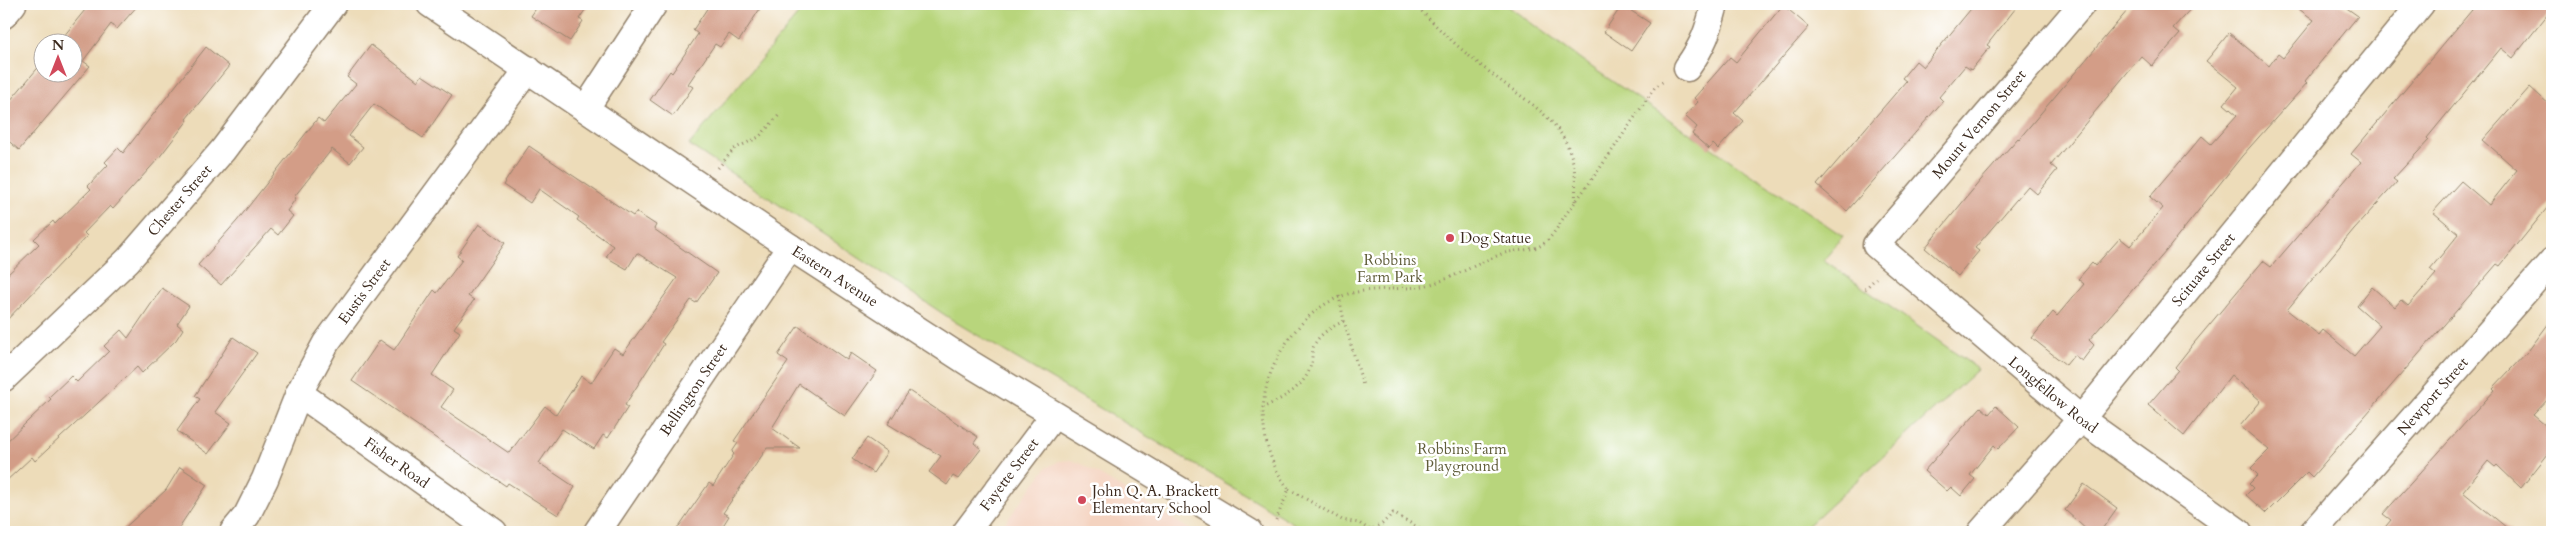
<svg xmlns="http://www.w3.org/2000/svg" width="2556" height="536" viewBox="0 0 2556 536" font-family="Cardo,serif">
<rect width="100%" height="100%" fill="#fff"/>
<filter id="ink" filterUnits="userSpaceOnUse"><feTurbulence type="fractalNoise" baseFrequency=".02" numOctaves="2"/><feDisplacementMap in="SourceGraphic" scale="10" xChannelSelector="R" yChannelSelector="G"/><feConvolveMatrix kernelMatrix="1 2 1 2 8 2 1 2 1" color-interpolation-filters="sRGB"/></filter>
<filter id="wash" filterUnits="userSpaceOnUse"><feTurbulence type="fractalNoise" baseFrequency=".0096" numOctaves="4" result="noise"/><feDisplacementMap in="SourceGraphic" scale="20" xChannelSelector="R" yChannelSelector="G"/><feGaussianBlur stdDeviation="1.12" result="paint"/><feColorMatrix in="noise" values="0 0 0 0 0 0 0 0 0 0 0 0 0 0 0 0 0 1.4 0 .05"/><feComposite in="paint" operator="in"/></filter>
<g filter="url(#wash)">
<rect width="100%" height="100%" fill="#eddcb9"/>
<!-- built -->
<polygon fill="#f4d3c0" points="1071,460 1082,464 1194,532 998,532 1046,468 1059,461"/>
<!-- green -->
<polygon fill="#b8d57b" stroke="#7a804c" points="807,4 1505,4 1597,71 1843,236 1824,260 1978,369 1801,532 1308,532 957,323 689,145"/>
<g id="blocks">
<!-- building -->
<g fill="#d39d87">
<polygon points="87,4 139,4 117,29 111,24 83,61 90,66 19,150 4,137 4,108 42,63 42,72 72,72 72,42 59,42 89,5"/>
<polygon points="539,4 589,4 579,19 583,21 570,41 531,16"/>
<polygon points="710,4 763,4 739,41 729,34 720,47 715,44 688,84 693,87 673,116 650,100 670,71 672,73 698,34 693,30"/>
<polygon points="1975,4 2019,4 1987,45 1990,47 1971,70 1965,66 1939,97 1943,101 1847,211 1817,185 1906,81 1902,78 1916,61 1923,67"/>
<polygon points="2133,4 2195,4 2173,28 2180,34 2152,66 2141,56 2051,165 2057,170 2037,194 2028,186 1975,248 1979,251 1958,276 1925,248 1980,181 2018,138 2019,139"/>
<polygon points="2292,4 2341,4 2358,16 2305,81 2307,83 2242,156 2167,250 2089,340 2094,345 2082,361 2074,355 2066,365 2032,338 2053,312 2057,316 2084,284 2078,279 2092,263 2095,266 2120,238 2130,246 2163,208 2150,197 2202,136 2211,144 2237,115 2224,104 2238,87 2206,61 2212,54 2229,33 2269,66 2278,54 2283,58 2314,20"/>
<polygon points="2477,4 2552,4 2552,9 2513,58 2501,48 2427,138 2429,140 2393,179 2397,182 2354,229 2287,310 2319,335 2323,330 2354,356 2380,326 2357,306 2372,287 2395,307 2401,300 2408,306 2436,274 2430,269 2459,234 2433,212 2461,181 2489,205 2517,170 2483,140 2530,87 2552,107 2552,202 2500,266 2497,264 2312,477 2307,472 2266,513 2246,495 2253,488 2249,484 2258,475 2251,468 2269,450 2240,426 2261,401 2231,375 2184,436 2148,405 2178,370 2175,367 2194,343 2263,261 2271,267 2361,162 2351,154"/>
<polygon points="1622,5 1650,23 1631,51 1604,32"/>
<polygon points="1783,5 1809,27 1734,113 1743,121 1718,149 1713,144 1709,149 1692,134 1697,127 1685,116 1698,102 1694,98 1730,57 1736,62"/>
<polygon points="371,45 418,81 422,75 452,95 423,138 374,104 349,136 363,147 350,163 332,149 294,197 296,198 287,211 293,216 278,235 271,229 221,285 198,265 237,221 318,118 324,123 356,84 347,77"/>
<polygon points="206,47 229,66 186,119 188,120 158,159 113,209 110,206 84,233 87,236 4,323 4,278 39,244 34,239 53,221 55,224 91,189 88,186 108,165 105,162 118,148 123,153"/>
<polygon points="529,146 633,216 636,212 656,225 654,229 717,273 696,303 691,300 661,342 664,344 625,405 628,407 608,438 603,435 594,449 562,429 539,463 575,487 558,515 508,483 506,486 352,381 380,340 394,350 434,290 437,293 462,260 457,256 479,224 505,243 468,296 474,300 454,328 460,332 432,375 453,390 441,407 509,453 545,406 556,415 581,376 591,383 614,348 623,354 677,278 637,253 627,269 606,257 613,246 577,220 579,217 539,189 530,203 503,185"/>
<polygon points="162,288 189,306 177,324 183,329 176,340 142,373 137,367 35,461 32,457 4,483 4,444 51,399 49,397 71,376 77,382 109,351 104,346 121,330 128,338"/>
<polygon points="2552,319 2552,395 2533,415 2552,431 2552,449 2521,488 2497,465 2495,467 2488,461 2463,492 2512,532 2381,532 2391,520 2383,514 2495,390 2493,388 2529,350"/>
<polygon points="798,326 847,360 851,353 877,371 845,416 799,384 772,428 800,448 767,448 723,513 729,516 719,532 675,532 709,483 713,486 734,454 732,452 738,443 734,441 788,362 778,355"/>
<polygon points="233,337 257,353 215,412 231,423 208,454 177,431 200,399 195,396"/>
<polygon points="909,391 978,437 974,443 981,449 958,479 953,476 947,485 929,472 941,456 888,424"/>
<polygon points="1996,406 2019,427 1998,449 1994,445 1970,475 1975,479 1961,496 1951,487 1947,491 1924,471 1981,407 1989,414"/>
<polygon points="867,438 887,452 873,473 852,459"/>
<polygon points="180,467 207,485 176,532 120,532 166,490"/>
<polygon points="2084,484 2117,508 2100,532 2089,532 2065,510"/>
</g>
</g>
</g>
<g filter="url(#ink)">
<use href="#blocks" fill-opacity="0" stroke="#94836c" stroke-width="1"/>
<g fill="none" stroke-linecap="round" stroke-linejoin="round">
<defs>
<g id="minor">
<path id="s1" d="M430,4l360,243 179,116 280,169"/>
<path id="s2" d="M2082,4l-206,241 205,174 158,113"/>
<polyline points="4,15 13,4"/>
<path d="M1687,68c17,-24 21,-37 28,-64"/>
<polyline points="586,108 654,4"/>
<path id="s3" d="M4,378l124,-118 95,-110 110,-146"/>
<path id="s4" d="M299,393l195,139"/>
<path id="s5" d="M233,532l14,-17 18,-36 34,-86 27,-50 202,-274"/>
<path id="s6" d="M597,532l193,-285"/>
<path id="s7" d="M966,532l87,-116"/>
<path id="s8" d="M1981,532l100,-113 340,-415"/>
<path id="s9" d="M2313,532l239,-271"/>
</g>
</defs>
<!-- minor casing -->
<use href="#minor" stroke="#94836c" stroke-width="29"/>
<!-- path -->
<g stroke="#94836c" stroke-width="3" stroke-dasharray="1 4" stroke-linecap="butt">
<path d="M1415,4c22,24 47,47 73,67 51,41 93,55 87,131"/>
<polyline points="718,168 734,149 759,137 781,113"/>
<polyline points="1865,289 1876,278"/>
<polyline points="1339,296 1344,321 1363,385"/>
<path d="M1262,408c18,-8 45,-22 49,-44 2,-7 0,-16 5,-22 6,-10 18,-16 28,-21"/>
<polyline points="1289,489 1342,520 1359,523 1370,530 1382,524 1393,513 1426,532"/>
<path d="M1276,520l13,-31c-21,-25 -30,-64 -24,-96 8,-42 43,-90 87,-100 23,-5 48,-3 71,-7 28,-6 50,-21 76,-31 13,-6 33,-3 44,-11 9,-6 17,-21 23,-30 32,-41 60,-84 89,-127l10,-7"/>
</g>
<!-- minor -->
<use href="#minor" stroke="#fff" stroke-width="26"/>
</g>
</g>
<!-- markers -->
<g fill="#d1495b" stroke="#fff" stroke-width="2">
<circle cx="1450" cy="238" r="5"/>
<circle cx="1082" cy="500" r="5"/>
</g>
<g text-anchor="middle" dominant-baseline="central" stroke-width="5" stroke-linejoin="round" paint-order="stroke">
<!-- street labels -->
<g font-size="15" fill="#3b2a1e" stroke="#fff">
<text transform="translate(1979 124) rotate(-50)">Mount Vernon Street</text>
<text stroke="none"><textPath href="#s3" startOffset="250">Chester Street</textPath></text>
<text stroke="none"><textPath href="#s8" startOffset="344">Scituate Street</textPath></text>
<text stroke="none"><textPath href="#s1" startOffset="488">Eastern Avenue</textPath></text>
<text stroke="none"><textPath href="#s5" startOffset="276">Eustis Street</textPath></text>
<text stroke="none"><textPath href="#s6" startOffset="172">Bellington Street</textPath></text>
<text stroke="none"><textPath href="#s2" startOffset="549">Longfellow Road</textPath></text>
<text stroke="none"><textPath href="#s9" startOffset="181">Newport Street</textPath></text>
<text stroke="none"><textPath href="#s4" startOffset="120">Fisher Road</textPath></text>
<text stroke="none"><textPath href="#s7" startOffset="72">Fayette Street</textPath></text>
</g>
<!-- poi labels -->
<g font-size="15" fill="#3b2a1e" stroke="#fff" text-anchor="start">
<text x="1460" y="238">Dog Statue</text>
<text x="1092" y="491">John Q. A. Brackett<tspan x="1092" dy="17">Elementary School</tspan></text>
</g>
<!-- park labels -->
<g font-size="15" fill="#605d3a" stroke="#fff">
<text x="1390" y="260">Robbins<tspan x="1390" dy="17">Farm Park</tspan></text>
<text x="1462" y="449">Robbins Farm<tspan x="1462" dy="17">Playground</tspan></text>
</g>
</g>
<!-- margin -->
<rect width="2556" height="536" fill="none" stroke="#fff" stroke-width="20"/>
<!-- north arrow -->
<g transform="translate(58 58)"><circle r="24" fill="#ffffff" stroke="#b1aaa5"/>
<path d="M0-4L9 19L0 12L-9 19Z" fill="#d1495b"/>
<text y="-8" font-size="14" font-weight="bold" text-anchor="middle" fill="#3b2a1e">N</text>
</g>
</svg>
